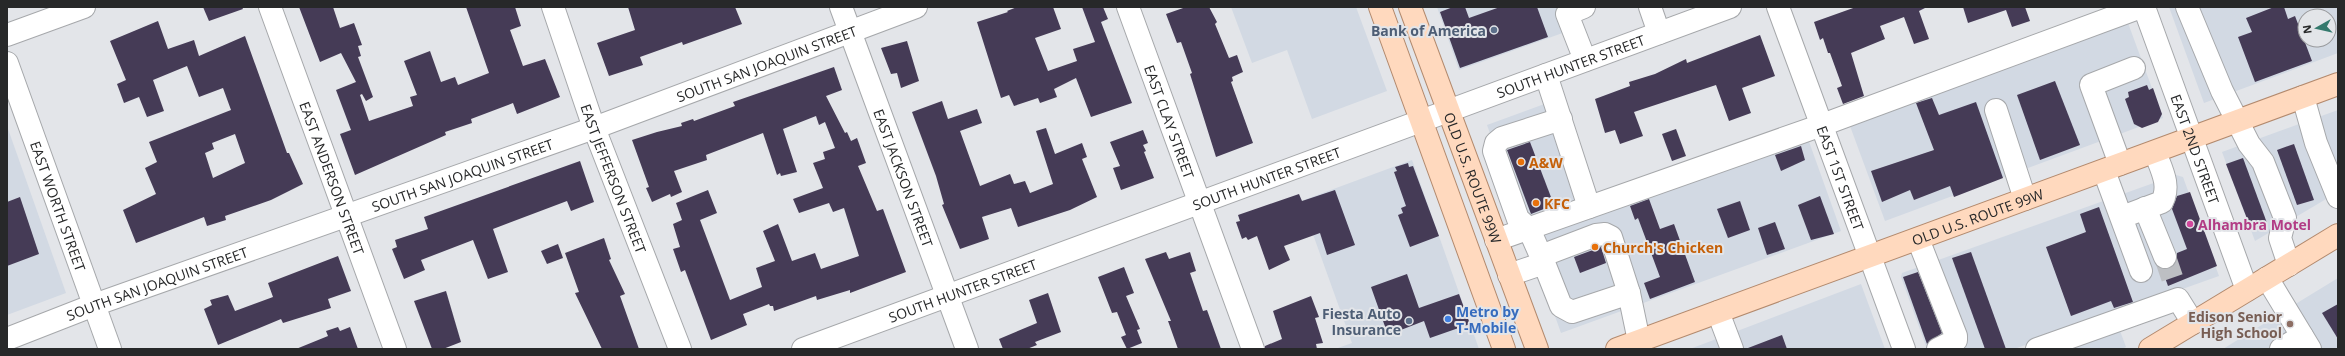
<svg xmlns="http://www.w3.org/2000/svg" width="2345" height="356" viewBox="0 0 2345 356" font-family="'Open Sans',sans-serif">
<rect width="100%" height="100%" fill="#e3e5e9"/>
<!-- built -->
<g fill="#d2d9e3" fill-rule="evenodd">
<polygon points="1231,7 1356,7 1387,91 1312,119 1287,50 1252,63"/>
<polygon points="1437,7 1563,7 1571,30 1459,70"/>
<path d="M2169,7h169v46l-134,50zM2305,16h24v24h-24z"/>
<polygon points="2128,23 2163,118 1885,221 1850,126"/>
<polygon points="1558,99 1592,198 1522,223 1487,125"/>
<polygon points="2338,110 2338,192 2255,241 2222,152"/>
<polygon points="7,126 66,293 7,315"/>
<polygon points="1807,136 1841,231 1561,333 1527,237"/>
<polygon points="1412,160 1479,349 1335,349 1352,343 1301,201"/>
<polygon points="2176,175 2183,177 2219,276 2014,349 1927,349 1901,277 1902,273"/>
<polygon points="2338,278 2338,349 2223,349 2302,300"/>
<polygon points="1861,284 1885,349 1690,349"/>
<polygon points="2119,328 2126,347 2122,349 2060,349"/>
</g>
<!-- building -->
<g fill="#453b56" fill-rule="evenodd">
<polygon points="203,7 242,7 243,9 209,21"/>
<polygon points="299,7 333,7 340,28 354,23 362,45 358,46 361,56 358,57 373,97 366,101 362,94 360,95 369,121 413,106 410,97 417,95 404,61 430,51 441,82 455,77 458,85 489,73 466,7 515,7 521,26 510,30 523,66 545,59 560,97 517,114 513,103 471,119 472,123 445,132 446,135 355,175 340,134 351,130 336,90 356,82 341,53 320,62"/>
<polygon points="628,7 735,7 742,24 683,45 682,42 640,57 643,65 609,76 597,43 635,30"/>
<polygon points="1017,7 1053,7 1061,29 1035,38 1048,71 1077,61 1073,49 1095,42 1082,7 1103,7 1108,19 1101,22 1132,103 1091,117 1076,78 1054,89 1057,97 1040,103 1038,98 1014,106 1009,95 1001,98 977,22 1008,12 1007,11"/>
<polygon points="1186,7 1209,7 1217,22 1215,24 1229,58 1237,55 1243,72 1232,77 1233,81 1231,82 1253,143 1216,157 1190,74 1192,73 1181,42 1177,43 1166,14"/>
<polygon points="1453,7 1465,7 1469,18 1500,7 1537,7 1548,37 1460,68 1440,12"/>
<polygon points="1856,7 1927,7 1919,11 1929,39 1914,44 1904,17 1880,26 1885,39 1851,53 1864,96 1843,104 1837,88 1842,86 1830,53 1828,53 1823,38 1820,40 1814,22"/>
<polygon points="1963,7 2025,7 2030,21 2012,27 2006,10 1968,23"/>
<polygon points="2274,7 2284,7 2288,19 2295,16 2312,61 2255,82 2238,37 2252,32 2246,18"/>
<path d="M158,21l10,28 26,-9 5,16 46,-20 42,117h2l14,31 -32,16 -46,16 1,4 -19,6 -3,-9 -68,26 -13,-33 33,-16 -11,-26 12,-6 -8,-20 82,-32 -8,-22 -24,9 -12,-31 -34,14 11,31 -17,6 -8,-20 -15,6 -7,-19 9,-4 -16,-39zM235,134l10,29 -32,15 -8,-25 9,-4 -2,-6z"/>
<polygon points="1760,35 1775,76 1742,88 1751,113 1729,121 1716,85 1634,112 1643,136 1620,144 1615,130 1605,133 1595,99 1630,86 1629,82 1655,74 1686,59 1687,63"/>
<polygon points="907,41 919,81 901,88 897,73 891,74 881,48"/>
<polygon points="834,67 842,90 826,96 845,133 847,132 851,141 857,138 866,163 858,166 877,211 883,209 906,272 850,293 850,290 817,300 816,296 774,311 773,306 770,306 769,304 743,314 747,325 711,340 685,270 681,272 673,249 680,247 673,224 682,220 676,203 708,190 717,213 700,220 730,300 762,287 756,268 775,261 763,231 778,224 792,261 815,253 821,269 859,256 844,208 833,212 829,203 799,213 793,199 823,188 813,163 825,159 823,152 835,148 825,122 819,125 816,116 783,129 797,172 781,176 780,173 777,175 763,133 706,155 707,160 674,171 682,192 671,197 670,194 652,202 646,188 649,187 632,140 657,132 682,126 681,123 693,119 694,121 735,106 733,102"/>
<polygon points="2055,81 2080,145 2040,160 2017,95"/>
<polygon points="2147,85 2149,90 2153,88 2162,114 2158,122 2142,128 2134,124 2125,99 2129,97 2128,92"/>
<polygon points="1932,98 1939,115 1976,102 2003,178 1954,197 1950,186 1914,200 1910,190 1882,202 1871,171 1934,150 1916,103"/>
<polygon points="942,101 948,119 977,109 982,123 960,131 980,186 1010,174 1014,184 1025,181 1030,193 1053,184 1036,131 1046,128 1055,154 1082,143 1087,157 1082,159 1097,197 1070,210 1018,227 1011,208 982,217 989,239 960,249 942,205 944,204 936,176 912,112"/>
<polygon points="1676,129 1686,156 1672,161 1662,134"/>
<polygon points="1143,130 1148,143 1143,145 1146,151 1144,152 1154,178 1121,190 1113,168 1120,166 1110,142"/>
<polygon points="1530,142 1554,205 1531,214 1507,150"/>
<polygon points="2294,144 2314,200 2297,205 2277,150"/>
<polygon points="1801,146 1805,160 1781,171 1775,155"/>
<polygon points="2243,158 2267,223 2251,229 2226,164"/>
<polygon points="580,161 594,202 571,211 567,201 493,229 508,272 488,279 473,240 421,260 425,270 404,279 392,249 397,247 395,240 428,229 424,217"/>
<polygon points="1408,163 1409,167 1413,166 1439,236 1410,247 1398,215 1403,213 1401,208 1406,206 1394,172 1397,171 1395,167"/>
<polygon points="1335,190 1355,245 1327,255 1320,233 1284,246 1290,260 1269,270 1257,236 1248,240 1246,237 1242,239 1236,222 1240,221 1238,215 1299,194 1302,201"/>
<polygon points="2190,192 2217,266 2168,286 2162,269 2169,269 2175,265 2177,259 2177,253 2187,249 2172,209 2177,196"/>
<polygon points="1820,196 1834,234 1811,240 1798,205"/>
<polygon points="20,197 39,254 7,266 7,202"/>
<polygon points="1649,199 1660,229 1674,224 1695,282 1650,299 1644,283 1660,277 1638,218 1635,220 1630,206"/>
<polygon points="1740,201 1750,230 1728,238 1717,209"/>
<polygon points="2099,207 2133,302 2114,308 2111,301 2071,316 2046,247 2086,232 2080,214"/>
<polygon points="1775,222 1785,249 1767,255 1758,228"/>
<polygon points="604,238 611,259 609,260 625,294 620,296 639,349 602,349 575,293 579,292 565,253"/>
<polygon points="558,244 563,258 547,264 541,251"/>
<polygon points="1601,247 1606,263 1580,273 1574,257"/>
<polygon points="1166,252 1169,259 1190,252 1196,271 1190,273 1203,311 1207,310 1221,349 1178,349 1168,321 1171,321 1145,259"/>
<polygon points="1971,252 2006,349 1985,349 1952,258"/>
<polygon points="338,256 351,291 328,299 331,308 283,323 281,319 218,345 204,309 212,305 210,300 228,295 235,311 273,297 268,283"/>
<polygon points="1124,267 1134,293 1126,296 1140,329 1137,330 1142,343 1127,349 1121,337 1126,335 1117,312 1112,313 1098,277"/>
<polygon points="1918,272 1942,333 1927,344 1903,277"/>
<polygon points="1407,274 1419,308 1459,294 1470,324 1430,338 1424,321 1388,335 1371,287"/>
<polygon points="446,291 461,342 443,349 432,349 414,301"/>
<polygon points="1048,293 1061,332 1035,342 1037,345 1027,349 1003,349 999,339 1037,323 1029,300"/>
<polygon points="1311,296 1319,317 1315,318 1323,343 1316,344 1317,349 1265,349 1265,346 1282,339 1273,311"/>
<polygon points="2338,304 2338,339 2322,313"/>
<polygon points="338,327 340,331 350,327 358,349 296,349 328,336 326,331"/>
<polygon points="1782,335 1787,349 1749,349 1748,348"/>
</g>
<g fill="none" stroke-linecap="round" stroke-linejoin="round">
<!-- minor-tunnel -->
<polyline stroke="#bdbfc3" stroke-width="22" stroke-dasharray="22 11" stroke-linecap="butt" points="2165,257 2174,283"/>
<defs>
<g id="minor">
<path id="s1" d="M270,7l125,342"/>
<path id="s2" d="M553,7l41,121 86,221"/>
<path id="s3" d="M841,7l126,342"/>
<path id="s4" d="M1128,7l125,342"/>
<polyline points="1584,7 1567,14 1585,60"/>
<polyline points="1650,7 1659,33"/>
<path id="s5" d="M1778,7l126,342"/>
<path id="s6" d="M2144,7l103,283"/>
<polyline points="2187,7 2222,91 2249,144 2263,162 2285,218 2280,238 2289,265"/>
<polyline points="7,35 84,7"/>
<path id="s7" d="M7,63l103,286"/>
<polyline points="1546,75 1589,207"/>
<polyline points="2303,97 2316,143 2338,197"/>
<polyline points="1996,110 2025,199"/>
<polyline points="2120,164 2091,85 2134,68"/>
<polyline points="2104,171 2141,271"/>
<polyline points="2145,208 2165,257"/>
<path d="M2122,217l40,-15c9,-17 -1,-33 -7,-50"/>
<polyline points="1918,239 1956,336 1956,340 1938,349"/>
<polyline points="1496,240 1822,125 2141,7"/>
<polyline points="1541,256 1596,235 1605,234 1611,237 1629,293"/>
<polyline points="1544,263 1529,229 1518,219 1494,151 1496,143 1502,138 1561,119"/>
<polyline points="1509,275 1544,263 1561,306 1572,312 1629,293 1639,341"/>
<polyline points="2267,278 2310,349"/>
<polyline points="1718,312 1732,349"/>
<path id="s8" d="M7,339l87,-34 500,-177 322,-121"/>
<path id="s9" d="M803,349l927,-342"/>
<polyline points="2037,349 2178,299 2193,323"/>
<polyline points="2281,349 2302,336"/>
</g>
<g id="major">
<polyline points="1380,7 1504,349"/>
<path id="s10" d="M1410,7l127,342"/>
<path id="s11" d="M1617,349l721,-265"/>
<polyline points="2150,349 2338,235"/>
</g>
</defs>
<!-- minor casing -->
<use href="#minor" stroke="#a6a8ab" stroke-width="24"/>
<!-- major casing -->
<use href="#major" stroke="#b38a6e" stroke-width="24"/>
<!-- minor -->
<use href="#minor" stroke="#fff" stroke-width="22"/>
<!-- major -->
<use href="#major" stroke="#ffd9be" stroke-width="22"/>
</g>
<!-- markers -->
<g fill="#5c6f8a" stroke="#e3e5e9" stroke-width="1.5">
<circle cx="1494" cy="30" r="4"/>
<circle cx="1409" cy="321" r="4"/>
</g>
<g fill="#e8710a" stroke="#e3e5e9" stroke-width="1.5">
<circle cx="1521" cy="162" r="4"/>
<circle cx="1536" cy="203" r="4"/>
<circle cx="1595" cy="247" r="4"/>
</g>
<circle fill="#d1479c" stroke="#e3e5e9" stroke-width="1.5" cx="2190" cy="224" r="4"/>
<circle fill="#3f7fe0" stroke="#e3e5e9" stroke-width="1.5" cx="1448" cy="319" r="4"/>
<circle fill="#8d6e63" stroke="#e3e5e9" stroke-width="1.5" cx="2290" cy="324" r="4"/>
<g text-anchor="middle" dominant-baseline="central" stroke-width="4" stroke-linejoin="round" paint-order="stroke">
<!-- service labels -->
<g font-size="14" font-weight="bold" fill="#4e5e75" stroke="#e3e5e9" text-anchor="end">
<text x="1486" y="30">Bank of America</text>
<text x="1401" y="313">Fiesta Auto<tspan x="1401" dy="16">Insurance</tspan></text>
</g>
<!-- street labels -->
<g font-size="14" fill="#272829" stroke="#e3e5e9">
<text stroke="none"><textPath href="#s8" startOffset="808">SOUTH SAN JOAQUIN STREET</textPath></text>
<text stroke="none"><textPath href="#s9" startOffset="818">SOUTH HUNTER STREET</textPath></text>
<text stroke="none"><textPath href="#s4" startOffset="122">EAST CLAY STREET</textPath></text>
<text stroke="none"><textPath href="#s6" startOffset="151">EAST 2ND STREET</textPath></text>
<text stroke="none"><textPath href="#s8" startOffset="484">SOUTH SAN JOAQUIN STREET</textPath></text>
<text stroke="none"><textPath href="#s9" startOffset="494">SOUTH HUNTER STREET</textPath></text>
<text stroke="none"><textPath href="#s1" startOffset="182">EAST ANDERSON STREET</textPath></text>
<text stroke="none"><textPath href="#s3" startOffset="182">EAST JACKSON STREET</textPath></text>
<text stroke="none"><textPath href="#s10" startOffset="182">OLD U.S. ROUTE 99W</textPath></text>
<text stroke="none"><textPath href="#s5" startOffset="182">EAST 1ST STREET</textPath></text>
<text stroke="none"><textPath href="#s2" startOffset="182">EAST JEFFERSON STREET</textPath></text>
<text stroke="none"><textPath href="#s7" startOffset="152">EAST WORTH STREET</textPath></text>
<text stroke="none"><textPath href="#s11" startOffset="384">OLD U.S. ROUTE 99W</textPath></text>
<text stroke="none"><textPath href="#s8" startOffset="160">SOUTH SAN JOAQUIN STREET</textPath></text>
<text stroke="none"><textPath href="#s9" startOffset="170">SOUTH HUNTER STREET</textPath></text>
</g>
<!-- food labels -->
<g font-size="14" font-weight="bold" fill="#c56008" stroke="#e3e5e9" text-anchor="start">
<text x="1529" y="162">A&amp;W</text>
<text x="1544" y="203">KFC</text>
<text x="1603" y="247">Church's Chicken</text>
</g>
<!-- hotel labels -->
<g font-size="14" font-weight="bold" fill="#b23c85" stroke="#e3e5e9" text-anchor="start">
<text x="2198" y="224">Alhambra Motel</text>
</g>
<!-- shop labels -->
<g font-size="14" font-weight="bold" fill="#366cbe" stroke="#e3e5e9" text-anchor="start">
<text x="1456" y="311">Metro by<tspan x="1456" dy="16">T-Mobile</tspan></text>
</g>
<!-- education labels -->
<g font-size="14" font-weight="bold" fill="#785e54" stroke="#e3e5e9" text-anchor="end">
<text x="2282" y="316">Edison Senior<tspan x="2282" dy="16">High School</tspan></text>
</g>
</g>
<!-- border -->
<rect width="2345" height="356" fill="none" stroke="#272829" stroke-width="16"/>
<!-- north arrow -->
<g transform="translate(2317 28) rotate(262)"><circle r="19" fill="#e3e5e9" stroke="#98999c"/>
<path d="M0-3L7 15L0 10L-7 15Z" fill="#34796d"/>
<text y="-6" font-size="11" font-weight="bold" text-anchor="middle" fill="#272829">N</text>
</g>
</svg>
